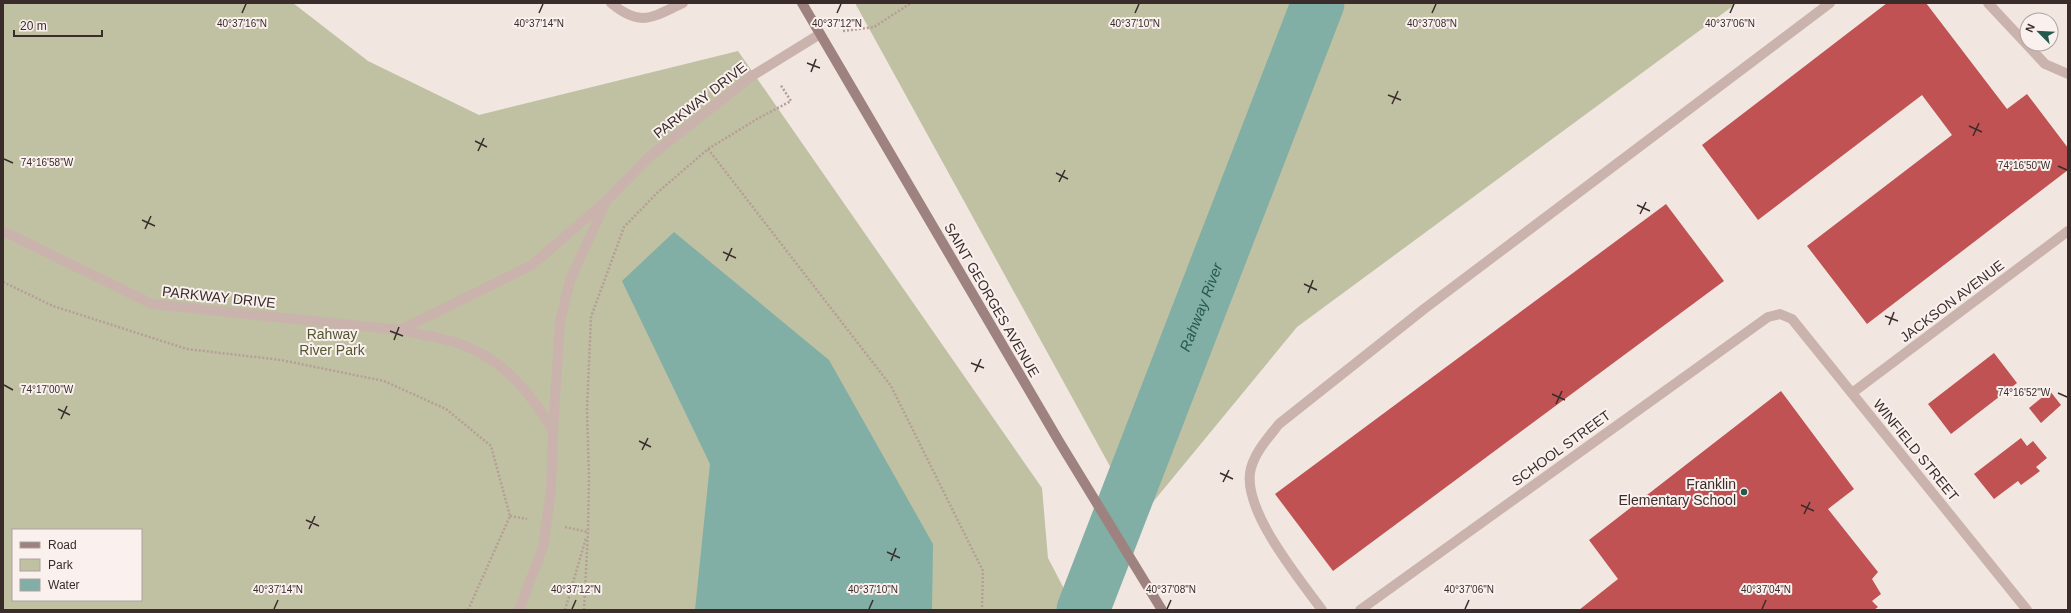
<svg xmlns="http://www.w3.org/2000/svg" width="2071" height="613" viewBox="0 0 2071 613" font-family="Helvetica,sans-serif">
<rect width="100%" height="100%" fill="#f2e6e1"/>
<!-- green -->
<g fill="#bfc1a2" fill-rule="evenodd">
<path d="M3,3h290l75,58 111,54 259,-64 304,437 6,70 27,52h-1072zM13,530h128v70h-128z"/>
<polygon points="855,3 1737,3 1297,327 1139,519"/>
</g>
<!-- water -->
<polygon fill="#81aea5" points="674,232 829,360 933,544 932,610 695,610 710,464 622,281"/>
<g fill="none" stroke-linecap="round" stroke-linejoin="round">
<!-- river -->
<path stroke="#81aea5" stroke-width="53" id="s1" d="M1083,610l235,-607"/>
</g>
<!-- building -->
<g fill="#c05253">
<polygon points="1887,3 1926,3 2007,109 2027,94 2068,148 2068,170 1867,324 1807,246 1952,135 1922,95 1758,220 1702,145"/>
<polygon points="1666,204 1724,281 1333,571 1275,494"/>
<polygon points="1994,353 2017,383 1951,434 1928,404"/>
<polygon points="1781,391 1854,489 1828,509 1878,572 1872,579 1881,594 1872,601 1878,607 1874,610 1579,610 1618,579 1589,540"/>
<polygon points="2050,391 2061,405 2041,423 2029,408"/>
<polygon points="2021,438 2027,446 2033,441 2047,458 2036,467 2040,471 2021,485 2018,481 1994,499 1974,474"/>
</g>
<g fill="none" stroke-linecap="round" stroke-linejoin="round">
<!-- path -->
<g stroke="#b69d97" stroke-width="2.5" stroke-dasharray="2 2" stroke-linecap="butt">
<polyline points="843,31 874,27 911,3"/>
<polyline points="708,149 891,386 983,571 982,610"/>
<polyline points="3,282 53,306 187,349 281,360 384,381 446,409 491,446 510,516 468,610"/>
<polyline points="510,516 527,519"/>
<polyline points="565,527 588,532"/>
<polyline points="565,610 586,538"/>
<polyline points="584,610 588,532 589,477 587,409 591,317 624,227 657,193 708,149 757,119 791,101 780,84"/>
</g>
<!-- lane -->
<g stroke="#cbb3ad" stroke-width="10">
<polyline points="1988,3 2045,64 2068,74"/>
<path d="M1322,610c-23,-32 -82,-102 -71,-142 5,-17 17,-30 28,-44l145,-115 406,-306"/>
</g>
<!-- street -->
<g stroke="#cbb3ad" stroke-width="10">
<path d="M611,3c30,25 41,14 72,0"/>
<polyline points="3,231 152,304 400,330 532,265 607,200 649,157 752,76 820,34"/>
<path d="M400,330c20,5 43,7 63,15 41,15 68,49 90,85"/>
<polyline points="1852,393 2068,231"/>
<polyline points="519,610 543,547 551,491 553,430 560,322 570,280 605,204"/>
<polyline points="1360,610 1768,317 1780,314 1792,319 2027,610"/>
</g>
<!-- secondary -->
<polyline stroke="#9e827f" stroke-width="10" points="802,3 1060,443 1162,610"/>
</g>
<!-- ticks -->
<path fill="none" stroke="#392c2b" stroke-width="1.5" d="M242,13l4,-9M539,13l4,-9M837,13l4,-9M1135,13l4,-9M1432,13l4,-9M1730,13l4,-9M807,63l13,5M811,72l5,-13M1388,95l13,5M1392,104l6,-13M1969,126l13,6M1973,136l6,-13M475,141l12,6M478,151l6,-13M4,159l9,4M2058,166l9,4M1056,173l12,6M1059,182l6,-12M1637,205l13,6M1640,214l6,-12M142,220l13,6M145,229l6,-13M723,252l13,6M726,261l6,-13M1304,284l13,6M1308,293l5,-13M1885,316l13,5M1889,325l5,-13M390,331l13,5M394,340l5,-13M971,363l13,5M975,372l6,-13M4,385l9,5M2058,393l9,4M1552,394l13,6M1556,404l6,-13M58,409l12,6M61,419l6,-13M639,441l12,6M642,450l6,-12M1220,473l13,6M1223,482l6,-12M1801,505l13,6M1804,514l6,-12M306,520l13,6M309,529l6,-13M887,552l13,6M891,561l5,-13M274,609l4,-9M572,609l4,-9M869,609l4,-9M1167,609l4,-9M1465,609l4,-9M1762,609l4,-9"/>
<!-- markers -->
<circle fill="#23594f" stroke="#faf1ee" stroke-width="1.5" cx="1744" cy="492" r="4"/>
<g text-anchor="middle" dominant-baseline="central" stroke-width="4" stroke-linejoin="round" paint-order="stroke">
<!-- street labels -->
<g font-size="14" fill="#392c2b" stroke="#faf1ee">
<text transform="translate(700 100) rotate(-38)">PARKWAY DRIVE</text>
<text transform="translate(219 297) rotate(6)">PARKWAY DRIVE</text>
<text transform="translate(992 300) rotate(60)">SAINT GEORGES AVENUE</text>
<text transform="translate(1952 301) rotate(-37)">JACKSON AVENUE</text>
<text transform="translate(1561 448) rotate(-36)">SCHOOL STREET</text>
<text transform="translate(1916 450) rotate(51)">WINFIELD STREET</text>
</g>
<!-- park labels -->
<g font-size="14" fill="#525730" stroke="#faf1ee">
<text x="332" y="334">Rahway<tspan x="332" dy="16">River Park</tspan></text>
</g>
<!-- poi labels -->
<g font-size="14" fill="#392c2b" stroke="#faf1ee" text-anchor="end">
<text x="1736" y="484">Franklin<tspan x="1736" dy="16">Elementary School</tspan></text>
</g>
<!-- water labels -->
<g font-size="15" font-style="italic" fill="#23594f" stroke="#faf1ee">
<text stroke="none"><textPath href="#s1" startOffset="325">Rahway River</textPath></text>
</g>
</g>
<g font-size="10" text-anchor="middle" fill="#392c2b" stroke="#faf1ee" stroke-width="4" stroke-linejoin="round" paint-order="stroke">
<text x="242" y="27">40°37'16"N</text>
<text x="539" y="27">40°37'14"N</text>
<text x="837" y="27">40°37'12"N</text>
<text x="1135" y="27">40°37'10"N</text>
<text x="1432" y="27">40°37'08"N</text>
<text x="1730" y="27">40°37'06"N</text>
<text x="47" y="166">74°16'58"W</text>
<text x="2024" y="169">74°16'50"W</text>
<text x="47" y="393">74°17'00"W</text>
<text x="2024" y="396">74°16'52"W</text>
<text x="278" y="593">40°37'14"N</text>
<text x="576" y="593">40°37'12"N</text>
<text x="873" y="593">40°37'10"N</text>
<text x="1171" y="593">40°37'08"N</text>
<text x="1469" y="593">40°37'06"N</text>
<text x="1766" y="593">40°37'04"N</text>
</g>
<!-- border -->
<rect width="2071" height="613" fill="none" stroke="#392c2b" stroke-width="8"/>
<!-- legend -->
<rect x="12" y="529" width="130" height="72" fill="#faf1ee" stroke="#ada2a0"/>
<rect x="20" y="542" width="20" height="6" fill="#9e827f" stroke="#ada2a0"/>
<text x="48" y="549" font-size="12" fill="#392c2b">Road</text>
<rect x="20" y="559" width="20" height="12" fill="#bfc1a2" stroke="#ada2a0"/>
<text x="48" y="569" font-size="12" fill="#392c2b">Park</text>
<rect x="20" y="579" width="20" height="12" fill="#81aea5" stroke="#ada2a0"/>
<text x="48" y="589" font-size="12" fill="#392c2b">Water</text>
<!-- north arrow -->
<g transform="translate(2039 32) rotate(294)"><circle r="19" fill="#faf1ee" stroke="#ada2a0"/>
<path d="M0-3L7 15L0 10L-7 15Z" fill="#23594f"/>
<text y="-6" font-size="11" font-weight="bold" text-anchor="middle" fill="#392c2b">N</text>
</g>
<!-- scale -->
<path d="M14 30v6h88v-6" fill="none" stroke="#392c2b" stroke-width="2"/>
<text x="20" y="30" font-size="12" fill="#392c2b" stroke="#faf1ee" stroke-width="3" paint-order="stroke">20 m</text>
</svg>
